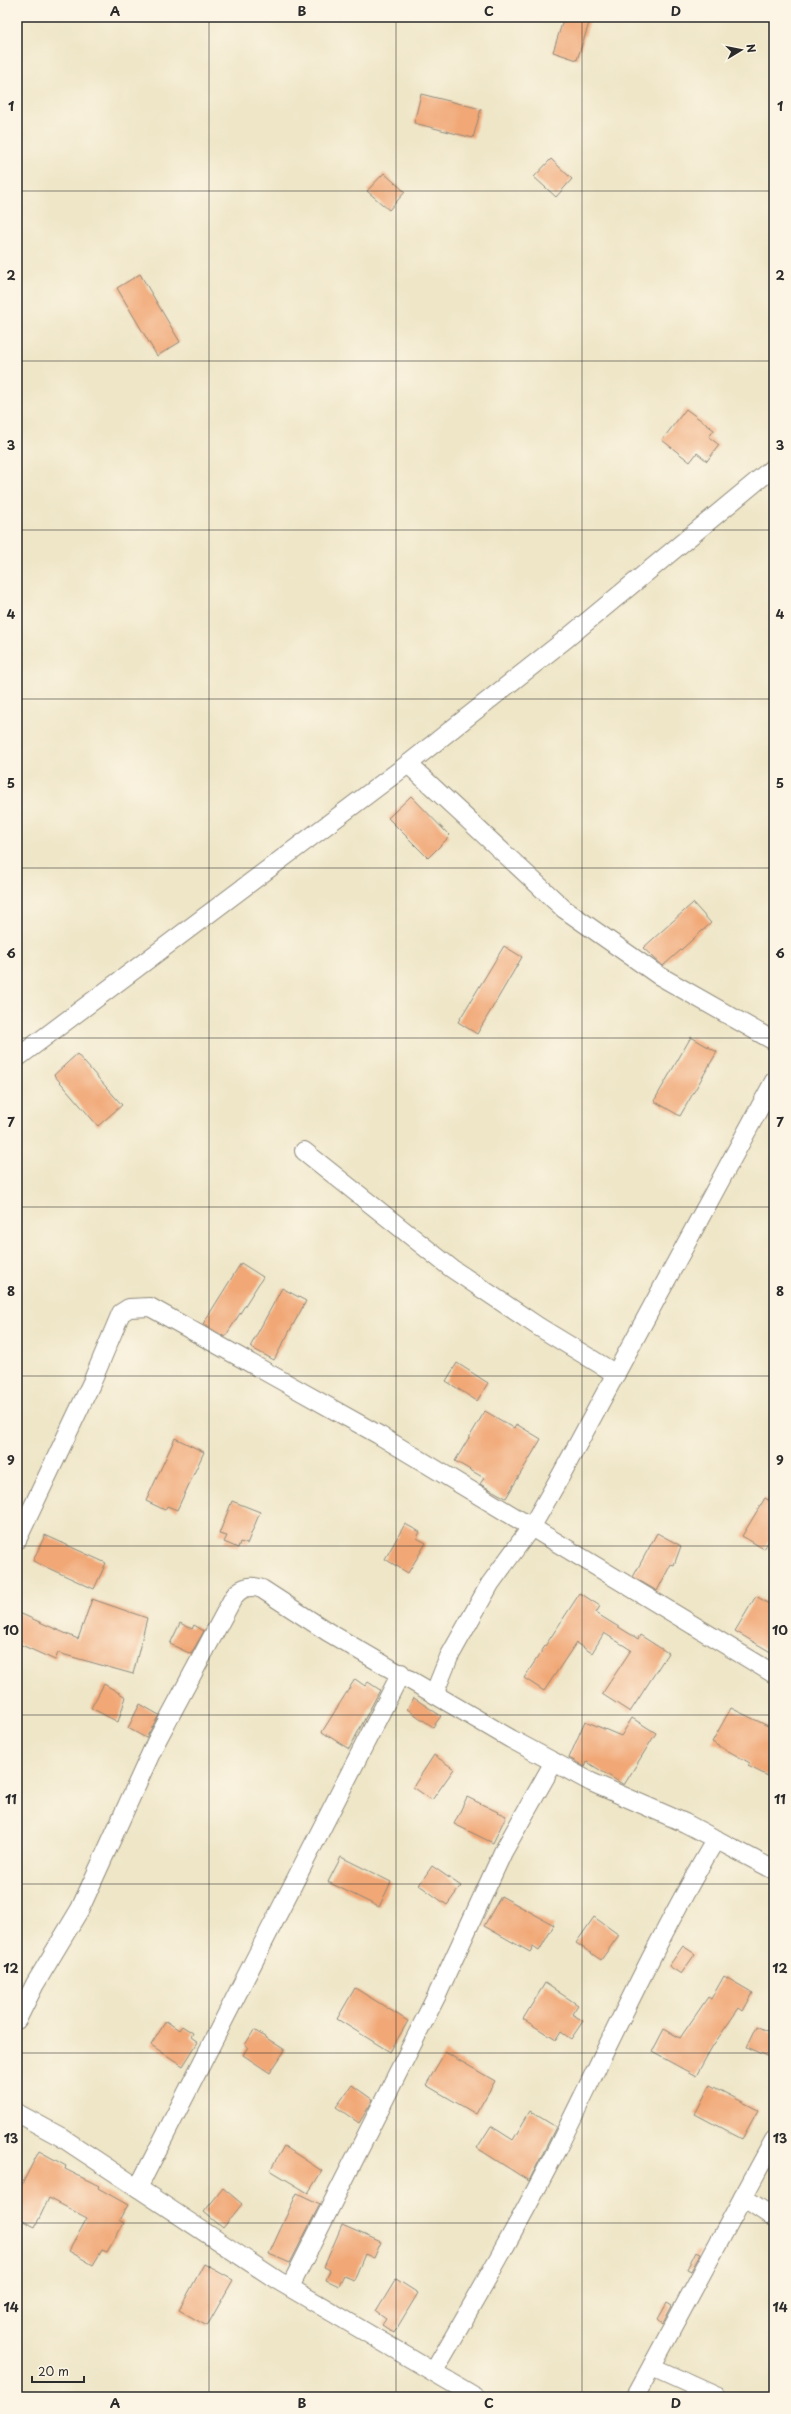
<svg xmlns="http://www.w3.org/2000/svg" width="791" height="2414" viewBox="0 0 791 2414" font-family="'Playpen Sans',sans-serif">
<rect width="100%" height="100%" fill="#fcf5e5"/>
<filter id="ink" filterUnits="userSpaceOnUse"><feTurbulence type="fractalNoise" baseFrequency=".025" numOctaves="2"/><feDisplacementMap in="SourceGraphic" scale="8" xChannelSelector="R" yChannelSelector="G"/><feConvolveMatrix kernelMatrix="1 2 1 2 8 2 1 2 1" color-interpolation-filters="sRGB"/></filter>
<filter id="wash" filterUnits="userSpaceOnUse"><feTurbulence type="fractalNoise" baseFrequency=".012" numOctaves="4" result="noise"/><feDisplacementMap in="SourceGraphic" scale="16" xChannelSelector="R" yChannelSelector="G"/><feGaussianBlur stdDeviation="0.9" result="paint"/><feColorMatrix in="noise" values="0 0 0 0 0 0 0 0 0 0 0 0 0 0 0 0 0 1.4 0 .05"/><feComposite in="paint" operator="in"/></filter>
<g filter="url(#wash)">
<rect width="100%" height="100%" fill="#efe6c8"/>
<g id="blocks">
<!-- building -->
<g fill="#f1a776">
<polygon points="564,17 591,17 577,60 553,52"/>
<polygon points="421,94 481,109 473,138 414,123"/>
<polygon points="551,159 572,179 556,197 534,177"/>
<polygon points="384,173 405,192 389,210 367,191"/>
<polygon points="140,274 180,342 157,356 117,288"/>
<polygon points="686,409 714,430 709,437 719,445 707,461 697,453 690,462 662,440"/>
<polygon points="411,796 450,836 428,858 388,818"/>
<polygon points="693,903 711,923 663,966 643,948"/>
<polygon points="504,946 522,957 477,1034 458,1022"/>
<polygon points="691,1037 717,1052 680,1116 654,1101"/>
<polygon points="77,1054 122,1105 98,1126 54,1075"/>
<polygon points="241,1263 263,1277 225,1337 203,1324"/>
<polygon points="282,1288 306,1301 274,1360 250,1347"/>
<polygon points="457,1363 488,1383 477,1401 446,1381"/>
<polygon points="485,1411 514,1428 516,1424 541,1439 506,1498 480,1484 484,1478 455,1461"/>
<polygon points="175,1438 204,1452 177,1510 167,1506 165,1510 146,1501"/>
<polygon points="765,1498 774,1503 774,1533 764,1549 742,1536"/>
<polygon points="232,1501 260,1512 247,1544 240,1542 238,1548 224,1542 227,1536 219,1534"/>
<polygon points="405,1524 420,1532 417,1538 426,1543 408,1573 385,1559"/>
<polygon points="657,1533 681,1546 674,1565 671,1564 657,1591 633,1577"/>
<polygon points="45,1535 106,1563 94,1589 33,1561"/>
<polygon points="580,1593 600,1606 596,1613 638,1639 640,1635 668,1653 630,1712 602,1694 631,1650 604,1633 592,1653 576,1643 544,1691 524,1678"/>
<polygon points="756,1596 774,1607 774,1654 735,1631"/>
<polygon points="92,1599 147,1618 133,1674 58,1653 55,1660 17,1643 17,1612 78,1639"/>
<polygon points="180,1623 192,1629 194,1625 204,1631 191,1654 170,1644"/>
<polygon points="355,1679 365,1686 368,1682 380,1690 349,1749 322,1732"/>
<polygon points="104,1684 126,1697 118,1722 91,1708"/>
<polygon points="414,1698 441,1716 433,1727 407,1709"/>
<polygon points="140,1704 159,1715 146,1738 128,1728"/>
<polygon points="731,1708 774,1729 774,1779 748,1766 750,1763 712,1742"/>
<polygon points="632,1718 656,1733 624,1785 587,1762 585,1767 569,1758 585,1721 621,1736"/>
<polygon points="434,1755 454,1769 432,1800 413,1787"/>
<polygon points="467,1797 506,1816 493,1843 454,1824"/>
<polygon points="341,1857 391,1882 379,1907 328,1882"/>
<polygon points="432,1866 461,1886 447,1905 419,1885"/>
<polygon points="501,1896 554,1925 539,1951 533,1947 530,1952 484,1926"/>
<polygon points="594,1917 619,1935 601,1960 576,1943"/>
<polygon points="683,1946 695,1954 681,1974 669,1966"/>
<polygon points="724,1976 753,1993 743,2011 739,2008 712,2047 696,2076 652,2052 664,2029 680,2038 708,1997 711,1999"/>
<polygon points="545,1983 578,2005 572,2014 583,2021 571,2039 561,2032 556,2040 523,2019"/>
<polygon points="355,1988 408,2021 390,2052 337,2019"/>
<polygon points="166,2021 179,2030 182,2026 193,2033 191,2037 198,2042 183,2066 151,2045"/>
<polygon points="757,2026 774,2034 774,2059 747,2047"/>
<polygon points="254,2030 285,2050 270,2073 243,2055 248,2047 245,2045"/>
<polygon points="445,2052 495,2081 476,2114 426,2085"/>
<polygon points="352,2085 373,2100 359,2123 336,2107"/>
<polygon points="710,2085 758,2110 742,2139 695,2114"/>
<polygon points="530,2111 556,2127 529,2181 477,2148 491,2126 513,2140"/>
<polygon points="284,2146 322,2171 308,2193 270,2170"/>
<polygon points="39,2151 66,2166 65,2169 99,2186 98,2188 128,2205 119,2220 124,2223 107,2252 102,2250 93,2265 69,2251 87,2218 49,2198 35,2227 17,2218 17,2194"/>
<polygon points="223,2188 242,2204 223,2228 204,2212"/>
<polygon points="297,2193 320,2204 290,2263 269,2254"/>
<polygon points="342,2225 381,2242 374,2258 365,2254 354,2280 344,2276 339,2286 326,2280 330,2270 324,2267"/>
<polygon points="696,2251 701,2253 691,2271 687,2269"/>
<polygon points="204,2264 233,2280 207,2326 179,2310"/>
<polygon points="396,2279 418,2293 394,2333 382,2325 386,2319 376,2312"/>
<polygon points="667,2303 672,2306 663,2323 658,2319"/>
</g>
</g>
</g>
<g filter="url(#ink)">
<use href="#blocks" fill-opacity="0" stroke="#8d887a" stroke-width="1"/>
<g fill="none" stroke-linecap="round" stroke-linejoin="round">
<defs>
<g id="street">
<polyline points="408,764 564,909 658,975 774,1041"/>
<polyline points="17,1058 408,764 566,639 774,467"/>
<polyline points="304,1151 451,1268 539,1327 616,1374"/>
<polyline points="17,1540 92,1382 121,1313 129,1308 150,1307 379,1435 774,1674"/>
<polyline points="434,1694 449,1657 490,1584 532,1526 560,1477 774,1081"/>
<path d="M17,2020l18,-36 45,-75 76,-167 76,-142c6,-12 17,-16 30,-11l66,43 183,107 80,43 94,41 89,47"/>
<polyline points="17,2113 61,2137 277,2280 476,2397"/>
<polyline points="138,2188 401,1673"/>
<polyline points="743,2197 774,2218"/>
<polyline points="290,2287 438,1993 503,1852 554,1762"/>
<polyline points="652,2367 718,2397"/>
<path d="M434,2371c42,-72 84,-145 122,-220 52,-104 100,-211 160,-312"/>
<polyline points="635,2397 774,2140"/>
</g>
</defs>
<!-- street casing -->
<use href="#street" stroke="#8d887a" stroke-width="20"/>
<!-- street -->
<use href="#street" stroke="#fff" stroke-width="18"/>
</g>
</g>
<!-- grid -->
<path fill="none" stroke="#2b2b2b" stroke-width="1" stroke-opacity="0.55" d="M209,17v2380M396,17v2380M582,17v2380M17,191h757M17,361h757M17,530h757M17,699h757M17,868h757M17,1038h757M17,1207h757M17,1376h757M17,1546h757M17,1715h757M17,1884h757M17,2053h757M17,2223h757"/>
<!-- margin -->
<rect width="791" height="2414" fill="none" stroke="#fcf5e5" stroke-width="44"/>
<!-- north arrow -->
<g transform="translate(741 50) rotate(80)" stroke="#fcf5e5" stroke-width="3" paint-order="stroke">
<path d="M0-3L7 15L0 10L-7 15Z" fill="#2b2b2b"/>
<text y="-6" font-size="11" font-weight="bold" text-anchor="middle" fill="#2b2b2b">N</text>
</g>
<!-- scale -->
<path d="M32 2376v6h52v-6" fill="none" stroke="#2b2b2b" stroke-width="2"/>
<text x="38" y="2376" font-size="12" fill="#2b2b2b" stroke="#fcf5e5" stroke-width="3" paint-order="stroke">20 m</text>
<rect x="22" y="22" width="747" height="2370" fill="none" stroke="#2b2b2b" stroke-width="1.5"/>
<g font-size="13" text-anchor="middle" font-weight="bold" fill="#2b2b2b">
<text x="115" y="16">A</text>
<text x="302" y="16">B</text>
<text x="489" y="16">C</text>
<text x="676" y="16">D</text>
<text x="11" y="111">1</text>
<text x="780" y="111">1</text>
<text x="11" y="280">2</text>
<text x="780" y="280">2</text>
<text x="11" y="450">3</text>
<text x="780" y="450">3</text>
<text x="11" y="619">4</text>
<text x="780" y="619">4</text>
<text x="11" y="788">5</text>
<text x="780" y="788">5</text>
<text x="11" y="958">6</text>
<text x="780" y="958">6</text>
<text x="11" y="1127">7</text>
<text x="780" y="1127">7</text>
<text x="11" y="1296">8</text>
<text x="780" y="1296">8</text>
<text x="11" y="1465">9</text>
<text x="780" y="1465">9</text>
<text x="11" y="1635">10</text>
<text x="780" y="1635">10</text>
<text x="11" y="1804">11</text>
<text x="780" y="1804">11</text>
<text x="11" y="1973">12</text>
<text x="780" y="1973">12</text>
<text x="11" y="2143">13</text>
<text x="780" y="2143">13</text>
<text x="11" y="2312">14</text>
<text x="780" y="2312">14</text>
<text x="115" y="2408">A</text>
<text x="302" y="2408">B</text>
<text x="489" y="2408">C</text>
<text x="676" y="2408">D</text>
</g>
</svg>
